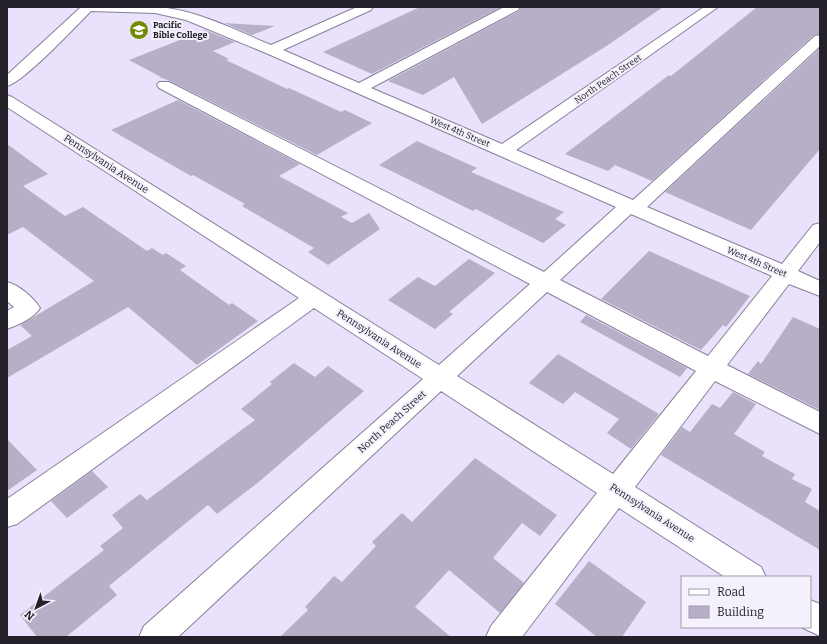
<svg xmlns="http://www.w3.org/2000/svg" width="827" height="644" viewBox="0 0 827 644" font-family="Bitter,serif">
<rect width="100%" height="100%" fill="#eae1fc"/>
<!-- building -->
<g fill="#b7aec8">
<polygon points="420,7 501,7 372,74 323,52"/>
<polygon points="521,7 663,7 608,45 482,124 454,77 423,95 388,81 519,11"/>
<polygon points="757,7 820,7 820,34 814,35 652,181 615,165 608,171 565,154 669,75 671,76"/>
<polygon points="224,23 275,26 252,35"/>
<polygon points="205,30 235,42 213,51 229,59 226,60 287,89 289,88 341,112 345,110 372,123 317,155 170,81 159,77 161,77 129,60"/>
<polygon points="820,48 820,149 751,230 665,192"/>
<polygon points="178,100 300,164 279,176 348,213 341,217 352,223 369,213 380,229 328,265 308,252 314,248 242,206 245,204 193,175 191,176 111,130"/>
<polygon points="417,141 477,168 471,172 564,212 555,219 566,225 543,243 476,209 473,211 379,165"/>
<polygon points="7,144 48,174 23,186 65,216 83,207 147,251 152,248 163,255 166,253 186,266 180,270 229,305 232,303 258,321 197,365 128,307 7,378 7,350 32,336 20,325 94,281 23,227 7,235"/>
<polygon points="649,251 750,296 726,327 723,325 701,350 601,299"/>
<polygon points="469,259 495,273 449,312 453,314 435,329 388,300 418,277 435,286"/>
<polygon points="586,315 687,368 680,377 580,322"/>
<polygon points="793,317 820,329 820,410 748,374 758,361 761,364"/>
<polygon points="558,354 659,414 631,449 607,433 619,419 575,392 563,404 529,383"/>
<polygon points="294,363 315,377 328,366 364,391 260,481 217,514 208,505 109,586 117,595 66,637 37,637 20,615 104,550 100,546 123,528 112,515 140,494 147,500 255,420 241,409 272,384 270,382"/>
<polygon points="733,392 756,404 734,434 765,452 762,456 795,474 792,479 812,489 805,502 820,511 820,550 661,455 682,427 690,432 712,404 720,408"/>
<polygon points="7,439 37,470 7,491"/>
<polygon points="475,458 557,515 540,536 522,523 493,558 524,583 500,613 449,570 415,607 451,637 280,637 308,610 305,607 334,576 342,582 376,546 372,542 402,513 412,522"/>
<polygon points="92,471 108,487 67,518 51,501"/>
<polygon points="589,561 646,602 622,637 597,637 555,604"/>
</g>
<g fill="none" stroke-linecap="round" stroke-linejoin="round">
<defs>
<g id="minor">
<path d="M81,7c25,0 62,-3 86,1 36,5 70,23 104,37l86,-38h16l-2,3 -88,40 76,33 145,-76h16l-2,3 -147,78 131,56 202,-137h14l-202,143 117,50 182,-164 5,-1v11l-173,161 135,57 31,-39 7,-2v19l-22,29 22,10v15l-31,-12 -62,81 93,47v22l-105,-53 -80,106 126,80 5,10h-41l-106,-69 -97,129h-36l5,-11 106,-133 -156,-102 -263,246h-39l5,-11 279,-247 -109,-71 -297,216 -10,3v-28l292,-201 -292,-191v-12l5,2 427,268 91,-81 -371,-196 -2,-3 2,-3h10l375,190 72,-65 -350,-154 -80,-33 -31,-7 -64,-2c-15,15 -67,71 -84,75v-11zM631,214l141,62 -64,80 -148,-76zM547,292l149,79 -83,103 -156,-98z"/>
<path d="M7,282c12,3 26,15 33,26 -6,10 -22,17 -33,21v-18l7,-4 -7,-6z"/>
<polygon points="810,600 820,604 820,636 801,627 810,627"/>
</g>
</defs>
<!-- minor casing -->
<use href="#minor" stroke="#887f98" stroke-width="2"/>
<!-- minor -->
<use href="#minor" fill="#fff" fill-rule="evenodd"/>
</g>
<!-- icons -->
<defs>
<symbol id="university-disc" viewBox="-11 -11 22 22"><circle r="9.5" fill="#728b00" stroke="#f5f1fc"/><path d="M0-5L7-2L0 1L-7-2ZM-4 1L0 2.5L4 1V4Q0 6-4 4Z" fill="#fff"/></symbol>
</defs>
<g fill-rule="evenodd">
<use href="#university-disc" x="128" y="19" width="22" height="22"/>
</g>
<g text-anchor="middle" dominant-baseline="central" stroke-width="4" stroke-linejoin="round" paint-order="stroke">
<!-- far-poi labels -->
<g font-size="9" font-weight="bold" fill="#24212b" stroke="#f5f1fc" text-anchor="start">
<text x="153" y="25">Pacific<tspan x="153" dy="10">Bible College</tspan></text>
</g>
<!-- far-street labels -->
<g font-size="9" fill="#24212b" stroke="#f5f1fc">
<text transform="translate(608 79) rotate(-35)">North Peach Street</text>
<text transform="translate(460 132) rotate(23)">West 4th Street</text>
<text transform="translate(757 262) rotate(23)">West 4th Street</text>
</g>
<!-- street labels -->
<g font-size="10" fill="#24212b" stroke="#f5f1fc">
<text transform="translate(106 164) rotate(33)">Pennsylvania Avenue</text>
<text transform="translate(379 339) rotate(33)">Pennsylvania Avenue</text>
<text transform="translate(392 422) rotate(-42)">North Peach Street</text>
<text transform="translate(652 513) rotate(33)">Pennsylvania Avenue</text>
</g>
</g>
<!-- border -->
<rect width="827" height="644" fill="none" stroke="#24212b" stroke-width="16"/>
<!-- legend -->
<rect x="681" y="576" width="130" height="52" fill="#f5f1fc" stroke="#a19ea8"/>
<rect x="689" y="589" width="20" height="6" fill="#ffffff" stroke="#a19ea8"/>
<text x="717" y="596" font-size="12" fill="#24212b">Road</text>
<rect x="689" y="606" width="20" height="12" fill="#b7aec8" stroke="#a19ea8"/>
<text x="717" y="616" font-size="12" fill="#24212b">Building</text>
<!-- north arrow -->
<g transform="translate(36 608) rotate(221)" stroke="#f5f1fc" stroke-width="3" paint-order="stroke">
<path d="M0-3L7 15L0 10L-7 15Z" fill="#24212b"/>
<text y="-6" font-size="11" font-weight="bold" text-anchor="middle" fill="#24212b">N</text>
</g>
</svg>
